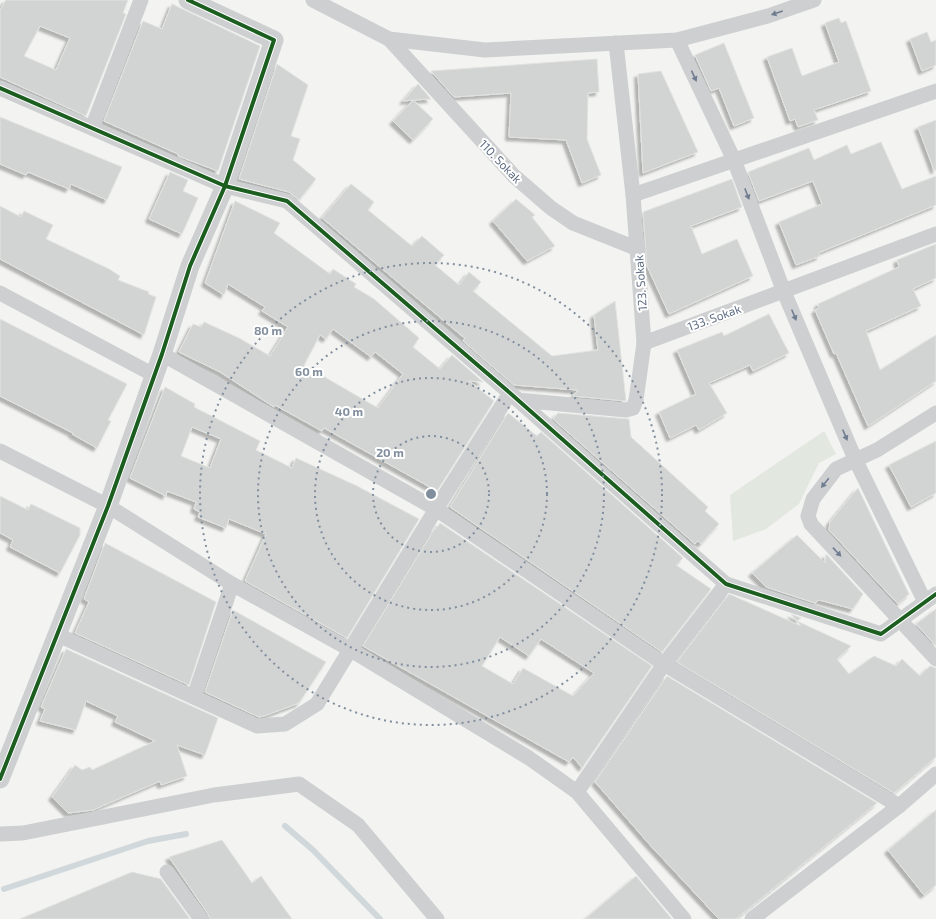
<svg xmlns="http://www.w3.org/2000/svg" width="936" height="919" viewBox="0 0 936 919" font-family="'Exo 2',sans-serif">
<defs>
<filter id="shadow"><feDropShadow dx="-3.5" dy="3.5" stdDeviation="1" flood-color="#0004"/></filter>
</defs>
<rect width="100%" height="100%" fill="#f3f4f1"/>
<!-- green -->
<polygon fill="#e2e7df" points="824,431 836,454 819,463 799,504 766,529 733,541 730,495"/>
<g fill="none" stroke-linecap="round" stroke-linejoin="round">
<!-- stream -->
<g stroke="#d1d8db" stroke-width="6">
<polyline points="285,826 313,850 380,919"/>
<polyline points="4,889 148,841 186,834"/>
</g>
</g>
<!-- building -->
<g fill="#d2d4d3" stroke="#e2e3e1" fill-rule="evenodd" filter="url(#shadow)">
<path d="M6,0h122l-5,13 3,1 -40,102 -86,-39v-67zM40,26l30,12 -14,32 -32,-14z"/>
<polygon points="172,4 260,46 218,171 178,156 178,154 104,121 143,21 162,29"/>
<polygon points="839,18 841,23 846,21 871,91 814,110 818,120 798,127 795,119 790,121 767,57 792,48 802,76 839,62 825,23"/>
<polygon points="927,32 931,42 936,40 936,65 922,71 910,39"/>
<polygon points="724,43 754,118 734,126 719,88 711,91 695,55"/>
<polygon points="597,59 599,92 588,93 587,139 601,175 582,183 566,140 509,137 511,93 454,97 431,71"/>
<polygon points="277,64 308,85 291,136 300,139 293,160 316,179 299,200 289,192 239,179"/>
<polygon points="661,71 698,152 643,173 638,74"/>
<polygon points="418,84 431,99 413,100 433,119 413,140 393,121 413,100 403,101"/>
<polygon points="0,117 122,167 107,200 71,184 69,189 28,172 26,175 0,164"/>
<polygon points="936,120 936,170 934,170 918,127"/>
<polygon points="881,142 902,189 936,176 936,205 818,253 820,256 796,265 779,222 822,204 813,181 759,201 748,172 809,148 814,160 847,145 851,154"/>
<polygon points="170,172 188,180 183,191 198,198 182,234 149,219"/>
<polygon points="732,179 742,207 691,226 702,254 737,239 753,276 669,314 647,266 643,212"/>
<polygon points="351,184 374,202 368,210 412,246 422,236 444,255 435,265 459,285 469,272 481,282 473,291 552,356 598,350 594,315 615,301 626,401 573,396 578,390 514,385 463,341 465,338 462,336 322,218"/>
<polygon points="516,199 535,215 532,217 555,246 527,261 493,221"/>
<path d="M235,201l45,22 -6,10 56,41 3,-5 23,15 -2,3 20,12 45,39 -6,9 27,22 12,-14 31,27 -14,-1 25,20 -57,90 -113,-63 -2,3 -47,-26 -1,2 -54,-35 -41,-20 14,-28 8,3 3,-5 35,16 31,18 18,-29 -26,-16 3,-4 -37,-23 -4,11 -19,-12zM333,329l38,28 4,-5 28,22 -25,34 -74,-43 16,-30 6,4z"/>
<polygon points="0,206 21,217 24,211 53,225 46,239 109,269 120,276 118,280 149,292 148,294 156,297 144,335 0,259"/>
<polygon points="936,244 936,278 913,289 921,306 866,331 880,370 936,335 936,381 868,426 836,353 834,354 815,310 819,308 818,304 899,267 897,260"/>
<polygon points="769,314 789,353 753,371 750,365 709,383 727,413 699,430 696,425 670,438 659,412 696,394 677,350 722,332 724,336"/>
<polygon points="0,319 127,384 108,420 111,421 97,448 72,434 73,433 0,396"/>
<path d="M165,387l30,17 -1,3 66,34 -4,9 36,18 4,-10 61,28 62,33 -72,119 -102,-57 21,-47 -37,-15 -3,9 -28,-11 2,-5 -6,-3 2,-7 -29,-11 -1,5 -36,-18zM192,427l29,12 -11,29 -29,-12z"/>
<polygon points="508,413 537,436 541,432 683,558 676,565 711,589 662,652 450,507"/>
<polygon points="558,413 629,419 631,437 708,507 705,511 719,524 701,544 698,541 695,544 553,419"/>
<polygon points="936,441 936,493 911,507 889,465"/>
<polygon points="858,488 909,594 898,604 829,530 830,522"/>
<polygon points="0,496 28,510 31,504 80,528 80,535 60,573 10,547 13,540 0,533"/>
<path d="M440,523l212,143 -70,102 -9,-11 -4,5 -206,-116 72,-118 1,1zM500,637l29,19 12,-17 53,34 -21,23 -50,-28 -10,16 -31,-18z"/>
<polygon points="797,535 825,563 826,554 863,594 853,609 819,600 815,603 766,587 752,573"/>
<polygon points="105,543 216,602 189,685 75,633 89,602 84,599"/>
<polygon points="729,594 801,626 791,614 801,618 797,621 851,646 837,659 849,674 874,656 896,666 902,659 920,676 930,666 936,668 936,757 894,793 677,662"/>
<polygon points="936,609 936,646 916,624"/>
<polygon points="233,610 326,662 299,703 264,716 259,717 205,692"/>
<polygon points="66,649 218,718 205,755 177,745 187,776 161,785 160,781 93,810 68,813 52,797 75,765 82,770 90,767 92,770 155,741 115,722 118,716 86,701 76,730 40,721 45,709 41,707"/>
<polygon points="667,676 877,803 736,919 719,919 650,845 595,782"/>
<polygon points="936,810 936,885 924,895 888,850"/>
<polygon points="222,840 252,883 261,876 292,919 210,919 208,914 169,857"/>
<polygon points="132,872 161,879 190,919 20,919"/>
<polygon points="636,876 672,919 585,919"/>
</g>
<g fill="none" stroke-linecap="round" stroke-linejoin="round">
<!-- minor -->
<g stroke="#cecfd1" stroke-width="15">
<polyline points="313,0 389,39 485,50 677,40 768,16 814,0"/>
<polyline points="389,39 514,176 551,208 573,223 638,249"/>
<polyline points="677,40 734,160 784,292 855,459 925,602"/>
<polyline points="0,88 225,186 287,201 510,393 726,584 881,634 936,594"/>
<polyline points="92,128 141,0"/>
<polyline points="633,195 936,91"/>
<polyline points="0,293 154,375"/>
<polyline points="644,343 936,234"/>
<polyline points="162,354 436,509 664,664 899,806"/>
<polyline points="518,400 626,410 633,408 636,400 644,343 633,195 616,43"/>
<polyline points="936,413 877,450 836,469 813,499 808,516 811,524 936,659"/>
<polyline points="0,451 108,506 232,584 351,650 529,758 577,792 684,919"/>
<polyline points="58,635 257,726 285,724 317,704 436,509 510,393"/>
<polyline points="194,697 232,584"/>
<polyline points="577,792 664,664 726,584"/>
<polyline points="0,834 23,833 214,795 299,784 358,825 437,919"/>
<polyline points="167,872 201,919"/>
<polyline points="752,919 899,806 936,774"/>
</g>
<!-- tertiary -->
<polyline stroke="#cecfd1" stroke-width="19" points="0,779 108,506 162,354 190,266 225,186 274,40 188,0"/>
<defs>
<g id="cycleway">
<polyline points="0,88 225,186 287,201 510,393 726,584 881,634 936,594"/>
<polyline points="0,779 108,506 162,354 190,266 225,186 274,40 188,0"/>
</g>
</defs>
<!-- cycleway casing -->
<use href="#cycleway" stroke="#fff" stroke-width="6"/>
<!-- cycleway -->
<use href="#cycleway" stroke="#1b5e20" stroke-width="4"/>
</g>
<!-- one-way arrows -->
<defs><path id="oneway-solid" d="M-6-.8H1V-3.2L6.5 0L1 3.2V.8H-6Z"/></defs>
<g fill="#707d90">
<use href="#oneway-solid" transform="translate(777 13) rotate(161)"/>
<use href="#oneway-solid" transform="translate(694 76) rotate(65)"/>
<use href="#oneway-solid" transform="translate(747 194) rotate(69)"/>
<use href="#oneway-solid" transform="translate(794 315) rotate(67)"/>
<use href="#oneway-solid" transform="translate(845 435) rotate(67)"/>
<use href="#oneway-solid" transform="translate(825 483) rotate(129)"/>
<use href="#oneway-solid" transform="translate(837 552) rotate(47)"/>
</g>
<!-- distance rings -->
<g fill="none" stroke="#818e9e" stroke-width="2" stroke-dasharray="2 4">
<circle cx="431" cy="494" r="58"/>
<circle cx="431" cy="494" r="116"/>
<circle cx="431" cy="494" r="173"/>
<circle cx="431" cy="494" r="231"/>
</g>
<g text-anchor="middle" dominant-baseline="central" stroke-width="4" stroke-linejoin="round" paint-order="stroke">
<!-- street labels -->
<g font-size="12" fill="#606f85" stroke="#fff">
<text transform="translate(501 161) rotate(46)">110. Sokak</text>
<text transform="translate(640 283) rotate(-94)">123. Sokak</text>
<text transform="translate(714 317) rotate(-20)">133. Sokak</text>
</g>
</g>
<circle cx="431" cy="494" r="6" fill="#818e9e" stroke="#fff" stroke-width="2"/>
<g font-size="12" text-anchor="middle" font-weight="bold" fill="#818e9e" stroke="#fff" stroke-width="4" stroke-linejoin="round" paint-order="stroke">
<text x="268" y="335">80 m</text>
<text x="309" y="376">60 m</text>
<text x="349" y="416">40 m</text>
<text x="390" y="457">20 m</text>
</g>
</svg>
